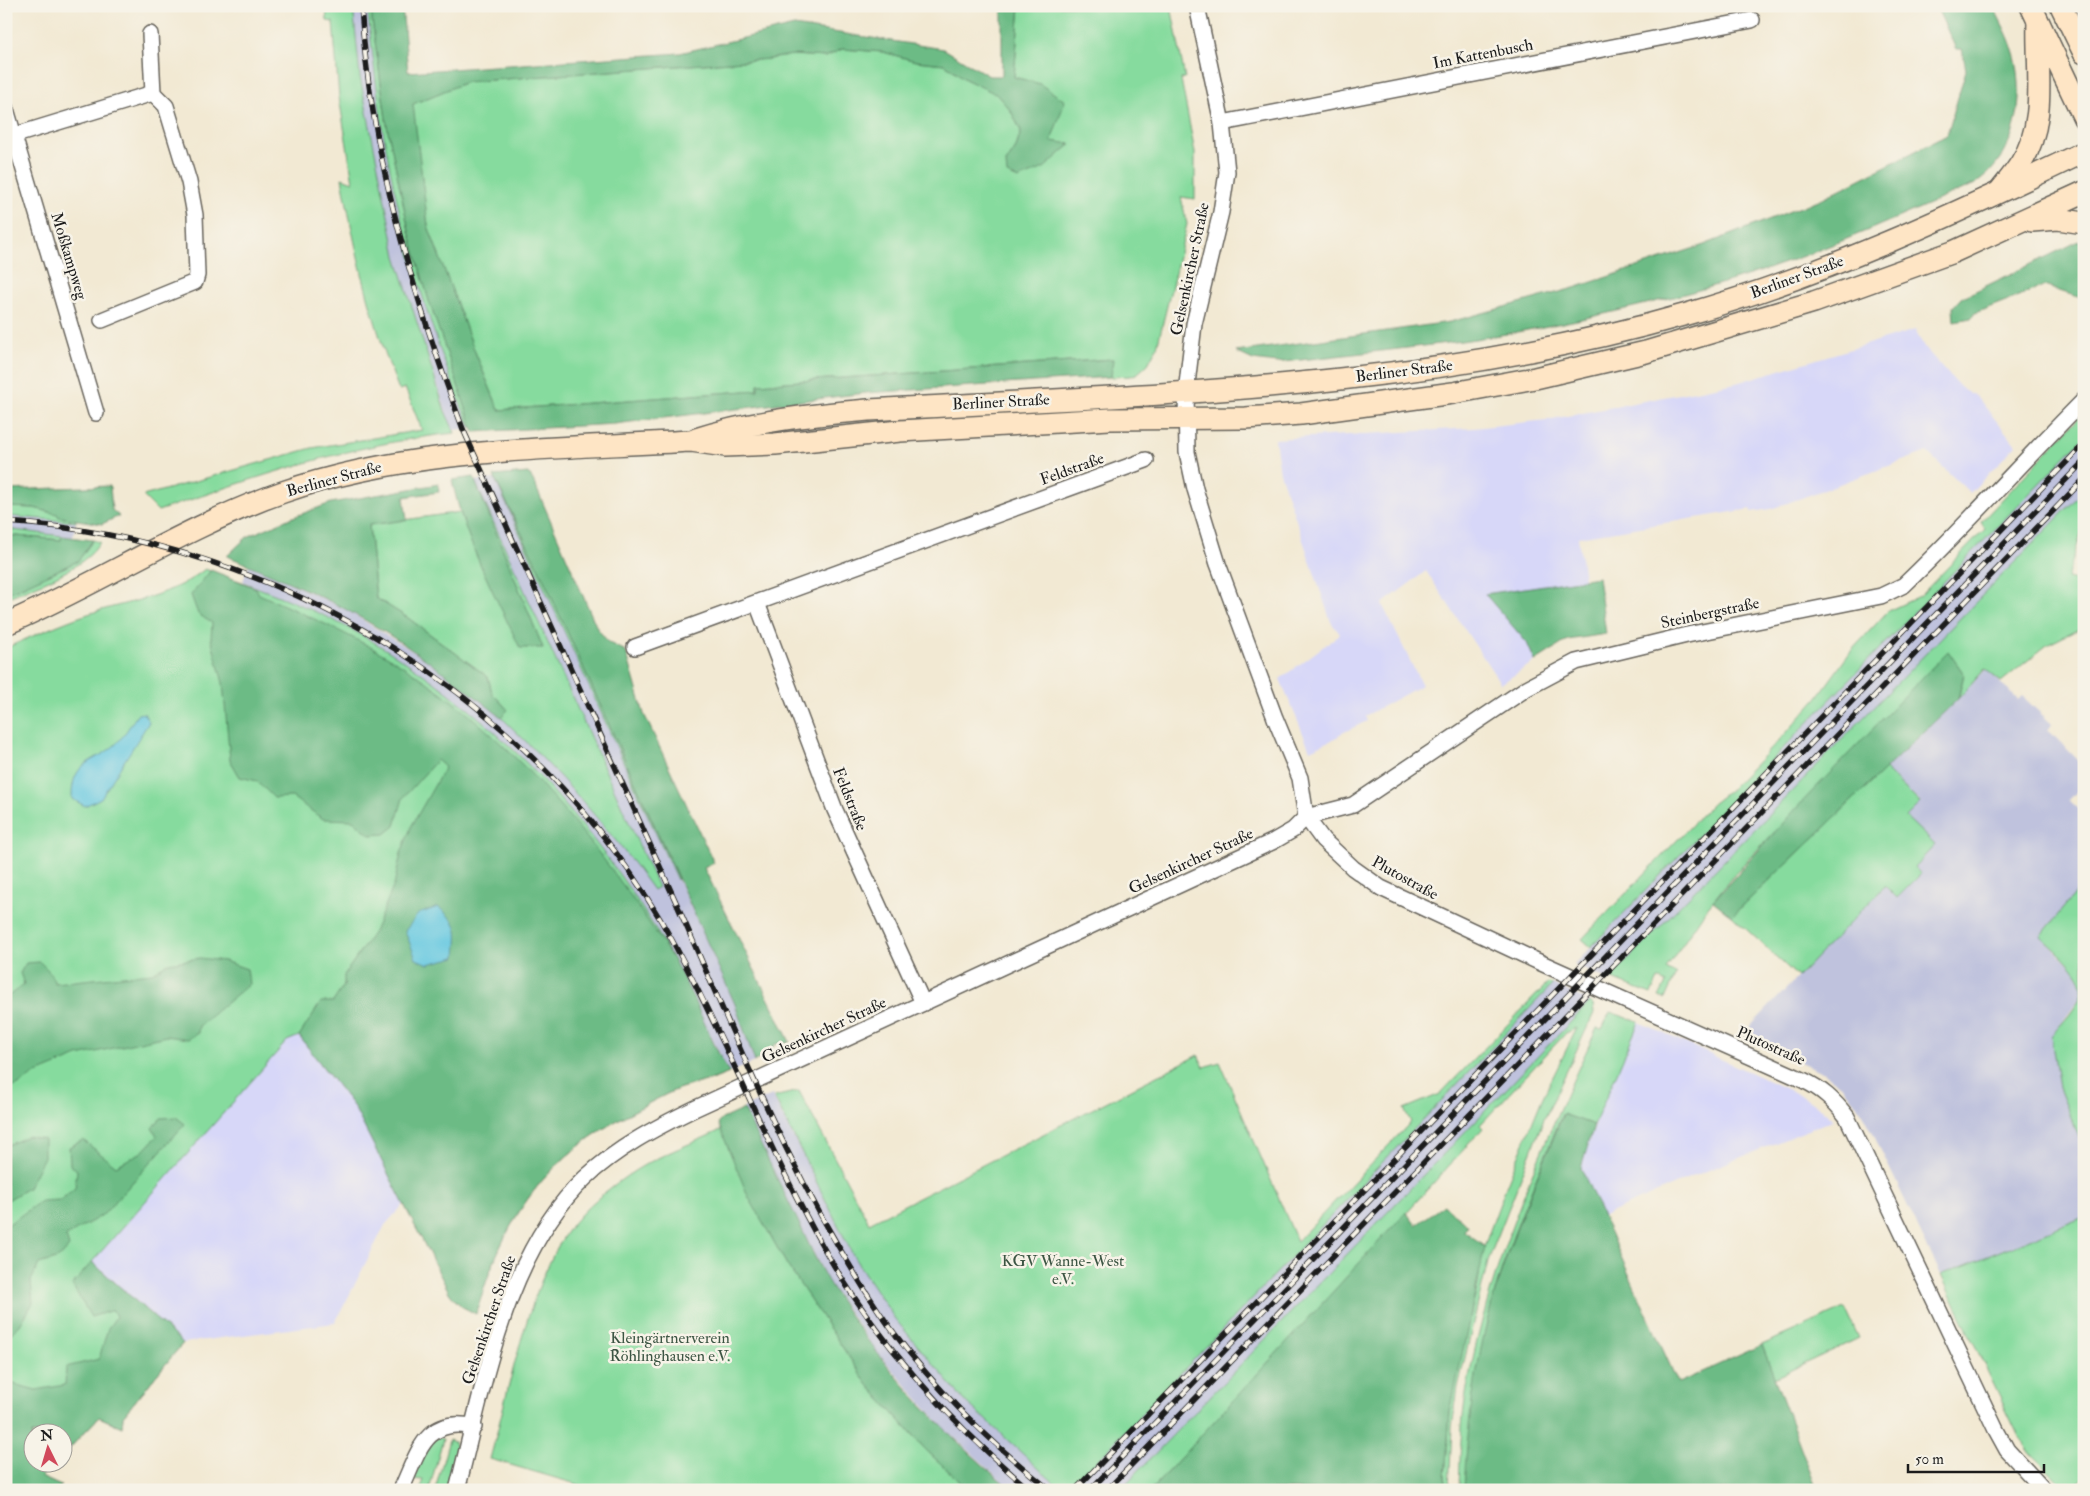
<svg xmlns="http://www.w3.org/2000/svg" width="2090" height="1496" viewBox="0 0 2090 1496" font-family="'IM FELL Double Pica',serif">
<rect width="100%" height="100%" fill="#f7f3e8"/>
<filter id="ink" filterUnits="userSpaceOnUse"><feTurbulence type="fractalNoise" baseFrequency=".02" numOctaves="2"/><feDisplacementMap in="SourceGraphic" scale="10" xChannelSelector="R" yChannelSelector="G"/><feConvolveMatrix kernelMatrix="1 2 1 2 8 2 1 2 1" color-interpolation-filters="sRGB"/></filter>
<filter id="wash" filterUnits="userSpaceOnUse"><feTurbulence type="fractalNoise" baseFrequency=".0096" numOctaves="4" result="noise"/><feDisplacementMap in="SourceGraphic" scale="20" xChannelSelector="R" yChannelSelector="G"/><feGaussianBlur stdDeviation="1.12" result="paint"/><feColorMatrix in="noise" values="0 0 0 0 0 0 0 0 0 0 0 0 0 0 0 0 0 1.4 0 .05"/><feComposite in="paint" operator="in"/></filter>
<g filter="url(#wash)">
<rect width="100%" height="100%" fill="#f2e9d3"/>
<!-- built -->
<g fill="#d7d7f8">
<polygon points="1915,330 1924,347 1960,387 1977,397 2016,445 1970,493 1927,452 1771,509 1751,512 1751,509 1578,537 1584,579 1486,594 1527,643 1535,661 1501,684 1426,571 1382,604 1422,685 1365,716 1367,721 1338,735 1339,737 1310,750 1280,679 1340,634 1331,622 1280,473 1275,439 1474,428 1547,420 1736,383"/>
<polygon points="1639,1022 1802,1096 1825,1112 1833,1120 1682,1181 1601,1217 1581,1168 1600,1109"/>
<polygon points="299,1036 354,1107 404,1204 385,1225 335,1323 183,1343 92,1262 287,1041"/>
</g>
<!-- industrial -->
<g fill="#bfc2dd">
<polygon points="353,6 367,6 387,153 417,279 456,394 470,426 474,428 452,430 396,256 360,77"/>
<polygon points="2084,437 2084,491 1609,980 1574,965"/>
<polygon points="495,479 735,1004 755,1062 729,1073 692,997 625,881 573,814 517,752 480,719 346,627 243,581 249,565 266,572 345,609 439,668 501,717 539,753 621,844 653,890 658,887 475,481"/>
<polygon points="6,516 76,522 73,537 6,529"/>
<polygon points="1986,669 2018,700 2022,696 2052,724 2048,730 2084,766 2084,784 2069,800 2084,814 2084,882 2041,936 2073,968 2083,985 2082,994 2075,1005 2051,1037 2059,1088 2084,1149 2084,1217 1941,1275 1863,1113 1842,1086 1822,1072 1742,1035 1885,886 1920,874 1914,867 1905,817 1920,802 1885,769 1958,699"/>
<polygon points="1553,984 1590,1002 1120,1490 1069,1490"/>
<polygon points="772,1095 855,1259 895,1319 963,1399 1062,1490 1012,1490 943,1427 876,1351 828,1282 743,1108"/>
</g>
<!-- green -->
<g fill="#86db9e" stroke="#517c5d">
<path d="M326,6h27l7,71 36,179 49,155 10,22c-105,11 -198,44 -297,78l-15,-15 169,-48 110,-18 -17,-42 -6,2c-28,-69 -44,-140 -57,-212l11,4 -14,-85 -6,-75 -6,-1z"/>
<path d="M367,6h3l17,120 22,105 20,70 44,126h-3c-37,-88 -65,-180 -83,-273 -9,-49 -14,-99 -20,-148z"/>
<polygon points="1020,6 1171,6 1185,78 1181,79 1195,153 1195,199 1181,197 1187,224 1157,347 1148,364 1138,373 1131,376 1111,377 1112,359 758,384 758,390 499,410 475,352 428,226 412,104 466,82 769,59 792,55 826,57 842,49 883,52 916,61 945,64 965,79 996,93 1011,111 1021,131 1016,148 1006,163 1018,179 1071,145 1051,141 1040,84 1014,77"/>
<polygon points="2084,412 2084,437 1591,947 1582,939 1712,804 1731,789 1787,732 1817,698 1851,651 1888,611 1920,596 1985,529 1981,522"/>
<polygon points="495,479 543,578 678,879 677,880"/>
<path d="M475,481l183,406 -5,3c-45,-64 -96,-119 -152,-173l7,-7 -16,-17 -4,-16 -80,-59 -32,-20 -7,-73 91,-13 16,43 19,39 48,54z"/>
<polygon points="2084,491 2084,525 2067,578 2084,582 2083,627 2047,645 2001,682 1985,669 1958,699 1964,674 1948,652 1737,871 1707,908 1666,969 1676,974 1665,999 1659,997 1666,983 1658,979 1651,994 1610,978"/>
<polygon points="6,507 34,508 58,514 59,517 76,520 76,522 6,516"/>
<polygon points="6,529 62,536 61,540 6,535"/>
<path d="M93,540l7,2c-13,26 -68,45 -94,56v-4l72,-33z"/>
<path d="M205,569c48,16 95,34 140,57 137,72 244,190 322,322 23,40 39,85 62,125 -17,8 -34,10 -51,16 -15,6 -30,15 -44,22 -91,48 -130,106 -158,203l-15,-8 -11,-12 -96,-187 -55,-71 -12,5 -195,221 91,81 -60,73 -1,11 -23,-10 -36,38 -1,-21h-30v30h22l-13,13 20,9 -3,4h-52v-842c27,-12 54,-25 82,-34 41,-13 83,-17 117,-45z"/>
<polygon points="1885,769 1920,803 1906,817 1935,845 1914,867 1921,874 1897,898 1885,886 1798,977 1732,916"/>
<path d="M2084,882v267l-25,-61 -8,-52c10,-12 28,-29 31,-45 4,-17 -30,-44 -41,-55z"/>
<polygon points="1548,983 1553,984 1069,1490 1062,1490 963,1399 895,1319 855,1259 774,1097 799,1091 869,1223 1198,1055 1204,1067 1220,1062 1297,1241 1411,1122 1404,1109 1440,1094"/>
<polygon points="1590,1002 1593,1005 1594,1013 1541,1126 1488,1261 1458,1387 1452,1427 1449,1490 1444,1490 1450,1412 1460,1359 1478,1284 1482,1252 1507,1184 1542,1099 1577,1028 1566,1033 1480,1125 1483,1128 1438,1178 1151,1490 1120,1490"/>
<path d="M1610,1012l29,10 -45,103 -32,-11c-24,62 -55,128 -71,192 -14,60 -23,122 -27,184h-5c1,-34 2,-69 8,-102 23,-127 76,-244 130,-360l5,1z"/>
<path d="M721,1130l28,66 38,69 81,120 57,64 44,41h-372l-107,-31c19,-69 37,-167 76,-226 17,-25 45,-47 70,-63 27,-17 58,-27 85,-40z"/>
<polygon points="2084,1217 2084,1477 2068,1490 2030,1453 2019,1437 1941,1275"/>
<polygon points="1845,1308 1859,1338 1774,1378 1762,1345"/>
<polygon points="437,1437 443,1439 429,1490 420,1490 424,1480 410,1479 427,1442"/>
<polygon points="449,1440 454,1442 457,1450 448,1485 447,1490 435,1490"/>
</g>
<!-- forest -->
<g fill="#6cbb85" stroke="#446c50">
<polygon points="370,6 402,6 408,72 680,53 794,26 944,49 989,76 1002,76 1002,6 1020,6 1014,77 1040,84 1065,101 1051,141 1071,144 1044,168 1018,179 1007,174 1006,163 1016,148 1021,131 1011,111 996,94 965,79 945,64 916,61 883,52 842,49 826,57 792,55 769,59 466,82 413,104 428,226 475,352 499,410 758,390 758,384 1113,359 1111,377 865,393 615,424 474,432 429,301 409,231 387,126"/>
<path d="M1936,6h57c8,16 17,32 22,50 11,43 1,102 -40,128 -69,30 -138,61 -210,86 -82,27 -168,47 -253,63 -78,14 -157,20 -236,30l-23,-3 -17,-8 214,-30 124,-34 130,-43 117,-46 126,-64 19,-65 -4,-21h-6z"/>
<polygon points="2079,241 2084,243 2084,299 2044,286 1975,313 1971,318 1954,321 1953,307 1961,298"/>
<polygon points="528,473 533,480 597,628 609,643 626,651 644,714 714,863 704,868 790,1042 776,1044 755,1062 735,1004 543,578 494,476"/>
<path d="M474,477l1,4 68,167h-23c-26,-55 -56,-109 -68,-168z"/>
<path d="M438,484l1,8 -35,5 3,23 -38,5 7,73 32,20 80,59 4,16 16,17 -7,7c-50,-40 -100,-78 -156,-108 -38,-20 -79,-37 -118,-53l20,-19 41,-18 43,-16z"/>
<polygon points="110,486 112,510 119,516 102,524 59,517 57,514 34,508 6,507 6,490"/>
<polygon points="6,535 61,540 62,536 93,540 78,561 6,594"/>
<path d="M211,570l45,18 3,6c58,26 116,51 168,88 96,69 175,167 239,266 26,39 40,85 63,125 -17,8 -34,10 -51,16 -15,6 -30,15 -44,22 -91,48 -130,106 -158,203l-15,-8 -11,-12 -96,-187 -55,-71 22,-34h12l11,-17v-10l30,-43 20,-47 7,-32 11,-28 33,-58 -8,-7 -34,38 -8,28 -10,8 -15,1 -17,-15 -30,-1 -31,-22 -18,1 -17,-17 -17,-4 -10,-17 -7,-77 -12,-44 1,-16 -14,-9 -7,-19z"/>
<polygon points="1598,577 1606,634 1568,640 1535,661 1527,643 1485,594"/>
<polygon points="1948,651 1964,674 1958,699 1732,916 1713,901 1801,803"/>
<polygon points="200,958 224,961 247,969 249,984 199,1026 198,1033 188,1039 166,1036 78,1056 37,1073 17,1086 6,1088 6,998 24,984 20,973 26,963 40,962 49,971 55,983 152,973 168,963"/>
<path d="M744,1109c17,37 35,73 53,110 10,21 20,44 32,64 48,79 112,148 183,207h-43l-44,-41 -57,-64 -81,-120 -39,-69 -30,-73 4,-4z"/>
<path d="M1563,1114l31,11 -13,43 97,215 84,-38 55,145h-353c3,-62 11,-124 27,-184 18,-66 47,-129 72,-192z"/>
<polygon points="176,1117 185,1124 103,1215 66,1236 69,1247 59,1258 39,1264 31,1281 33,1303 20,1325 6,1338 6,1226 41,1201 60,1200 75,1188 77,1170 70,1165 69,1147 83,1140 116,1166 142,1152 157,1136 152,1128 161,1118"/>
<polygon points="28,1136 44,1139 44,1157 28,1188 6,1201 6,1146"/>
<path d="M1444,1205c7,9 18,12 23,21l-3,5 21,15 -35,166 -6,78h-293l255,-278 10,13z"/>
<polygon points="92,1262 183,1343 123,1416 122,1427 99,1417 63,1455 62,1434 32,1434 32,1464 54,1464 41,1477 61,1486 58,1490 6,1490 6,1382 36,1390 65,1385 66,1367 99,1359 108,1328 116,1317 113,1310 91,1317 72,1285"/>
</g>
<!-- water -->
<g fill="#62c7e0" stroke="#3f727e">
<path d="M144,713l5,9 -48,76 -16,8 -13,-7c-1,-41 24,-35 45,-56 8,-8 14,-20 21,-29z"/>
<path d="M438,907c23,18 20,22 18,50l-28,7 -12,-5 -11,-28 13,-17z"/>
</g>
</g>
<g filter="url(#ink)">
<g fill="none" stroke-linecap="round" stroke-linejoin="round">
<defs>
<g id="street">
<polyline points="1197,6 1222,123 1227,172 1221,212 1194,324 1186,393 1187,452 1195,489 1218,564 1275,718 1300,778 1306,817"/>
<polyline points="6,109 96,413"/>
<polyline points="1222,123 1752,20"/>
<polyline points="6,138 153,93 150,34"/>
<polyline points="102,320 195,282 197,275 195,215 189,182 166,106 153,93"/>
<polyline points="757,603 835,810 923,1003"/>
<polyline points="635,647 1146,460"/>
<path d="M1306,817l17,23 30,28 28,20 158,74 264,118c19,9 31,20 44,37l149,313 11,20 37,40"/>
<path d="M401,1490c17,-36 24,-75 73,-63"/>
<path d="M457,1490c27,-104 48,-236 128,-312 32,-30 70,-50 109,-69l580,-268 19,-11 13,-13 47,-12 174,-117 49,-26 111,-27 194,-39 23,-11c62,-59 119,-124 180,-185"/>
</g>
<g id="secondary">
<polyline points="2031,6 2084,118"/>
<polyline points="2061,6 2084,53"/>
<path d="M2000,191c7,-9 15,-18 21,-28 27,-42 15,-94 17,-141"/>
<polyline points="2032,221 2058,219 2084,223"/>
<path d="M696,439c56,-18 114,-24 172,-29 275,-16 553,-19 819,-96 138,-39 268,-100 397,-162"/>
<path d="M6,624c94,-41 180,-98 277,-132 130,-45 272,-43 408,-51l34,5 50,-2 125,-13 210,-12 136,-1 55,-4 152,-21 82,-15 111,-26 168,-50 139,-50 131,-60"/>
</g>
</defs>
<!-- street casing -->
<use href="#street" stroke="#67645c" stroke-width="18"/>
<!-- secondary casing -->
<use href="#secondary" stroke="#67645c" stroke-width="24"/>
<!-- street -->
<use href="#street" stroke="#fff" stroke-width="15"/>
<!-- secondary -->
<use href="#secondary" stroke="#fee5c5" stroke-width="21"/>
<defs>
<g id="rail">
<path d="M361,6c9,147 51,286 102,423 70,157 141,314 212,471 62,140 119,286 205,413 46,68 106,126 170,177"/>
<path d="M6,522c273,16 534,178 666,418 56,102 97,213 155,314 53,91 123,168 203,236"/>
<polyline points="1075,1490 2084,444"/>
<polyline points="1090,1490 2084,461"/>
<polyline points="1107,1490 2084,479"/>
<polyline points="2079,1490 2084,1485"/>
</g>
</defs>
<!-- rail casing -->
<use href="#rail" stroke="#1c1c1c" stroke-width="5.5"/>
<!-- rail -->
<use href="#rail" stroke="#f7f3e8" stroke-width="4" stroke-dasharray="11" stroke-linecap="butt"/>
</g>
</g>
<g text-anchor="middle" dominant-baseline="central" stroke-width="5" stroke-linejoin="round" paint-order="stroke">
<!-- street labels -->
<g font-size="16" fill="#1c1c1c" stroke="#f7f3e8">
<text transform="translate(1483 54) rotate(-11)">Im Kattenbusch</text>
<text transform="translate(69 256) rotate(73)">Moßkampweg</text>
<text transform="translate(1190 269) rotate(-78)">Gelsenkircher Straße</text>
<text transform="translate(1797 277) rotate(-20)">Berliner Straße</text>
<text transform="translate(1404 371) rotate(-7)">Berliner Straße</text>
<text transform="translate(1001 402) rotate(-3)">Berliner Straße</text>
<text transform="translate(1072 469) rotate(-20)">Feldstraße</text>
<text transform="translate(334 479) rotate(-15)">Berliner Straße</text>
<text transform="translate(1710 613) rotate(-12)">Steinbergstraße</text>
<text transform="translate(850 799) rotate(68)">Feldstraße</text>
<text transform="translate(1191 861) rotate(-25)">Gelsenkircher Straße</text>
<text transform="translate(1405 878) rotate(29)">Plutostraße</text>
<text transform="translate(824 1030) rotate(-25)">Gelsenkircher Straße</text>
<text transform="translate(1771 1046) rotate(24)">Plutostraße</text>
<text transform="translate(489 1320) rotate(-71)">Gelsenkircher Straße</text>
</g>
<!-- park labels -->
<g font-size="16" fill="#3c5543" stroke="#f7f3e8">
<text x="1063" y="1261">KGV Wanne-West<tspan x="1063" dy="18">e.V.</tspan></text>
<text x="670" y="1338">Kleingärtnerverein<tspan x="670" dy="18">Röhlinghausen e.V.</tspan></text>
</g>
</g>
<!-- margin -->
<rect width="2090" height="1496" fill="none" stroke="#f7f3e8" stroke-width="25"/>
<!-- north arrow -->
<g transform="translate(48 1448) rotate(355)"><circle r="24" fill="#f7f3e8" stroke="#9f9d96"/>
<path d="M0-4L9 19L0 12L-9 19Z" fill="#d1495b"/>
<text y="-8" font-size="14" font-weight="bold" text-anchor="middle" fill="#1c1c1c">N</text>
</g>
<!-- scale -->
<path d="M1908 1464v8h136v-8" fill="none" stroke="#1c1c1c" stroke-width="2.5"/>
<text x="1915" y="1464" font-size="15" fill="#1c1c1c" stroke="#f7f3e8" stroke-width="4" paint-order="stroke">50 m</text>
</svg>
